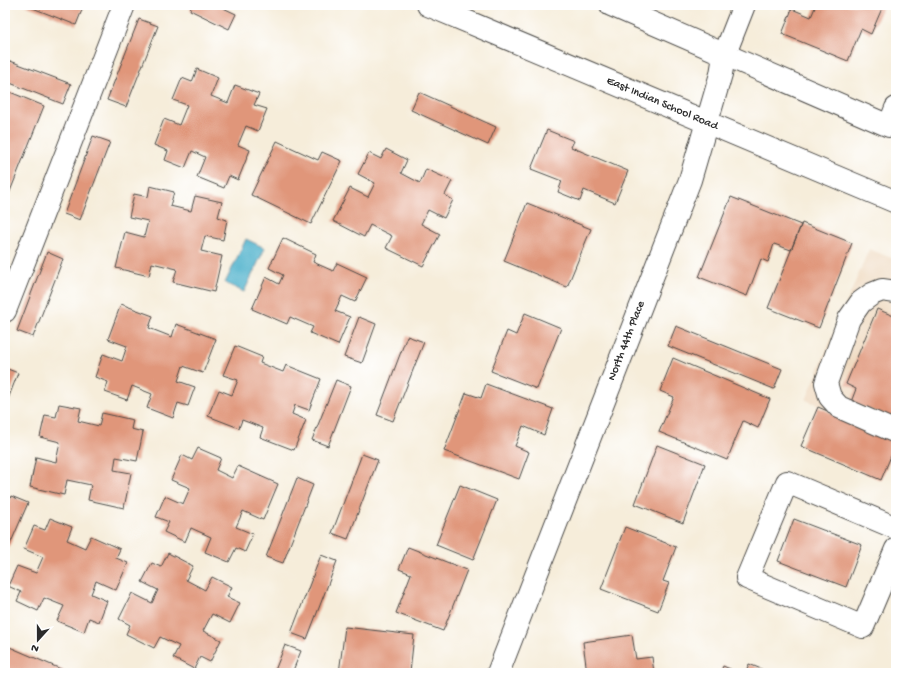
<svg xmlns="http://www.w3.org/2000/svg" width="901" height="678" viewBox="0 0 901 678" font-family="'Gochi Hand',sans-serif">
<rect width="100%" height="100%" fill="#fff"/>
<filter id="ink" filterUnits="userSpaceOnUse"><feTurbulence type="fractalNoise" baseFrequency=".025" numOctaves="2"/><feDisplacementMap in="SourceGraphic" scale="8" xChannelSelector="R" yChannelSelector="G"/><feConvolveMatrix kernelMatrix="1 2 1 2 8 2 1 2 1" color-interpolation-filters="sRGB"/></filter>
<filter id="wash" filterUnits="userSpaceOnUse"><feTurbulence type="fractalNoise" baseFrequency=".012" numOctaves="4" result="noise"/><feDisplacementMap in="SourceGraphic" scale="16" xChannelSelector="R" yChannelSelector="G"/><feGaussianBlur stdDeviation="0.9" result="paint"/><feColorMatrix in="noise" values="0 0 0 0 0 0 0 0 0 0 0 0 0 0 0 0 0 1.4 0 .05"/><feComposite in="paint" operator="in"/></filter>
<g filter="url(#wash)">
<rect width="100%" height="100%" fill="#f6edda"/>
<!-- built -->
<polygon fill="#eed7bb" points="869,249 896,260 896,436 806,400"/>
<!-- water -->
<polygon fill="#4bb0cb" stroke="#3b6e7b" points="246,239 265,248 244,292 225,283"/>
<g id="blocks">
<!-- building -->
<g fill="#e0967a">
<polygon points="25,5 84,5 76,25"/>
<polygon points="192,5 217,5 236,14 229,29 190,10"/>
<polygon points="816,5 882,5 883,6 871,34 861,29 848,61 782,34 792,9 811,17"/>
<polygon points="139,19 158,26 126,107 107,100"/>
<polygon points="5,59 71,84 63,104 5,81"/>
<polygon points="197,69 218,78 211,96 228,103 235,85 259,94 254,105 267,109 258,131 246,126 238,145 250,150 238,180 229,176 224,188 197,177 205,157 192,151 185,168 165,160 168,151 154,145 164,119 179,125 187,105 173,100 182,78 192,82"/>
<polygon points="5,90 44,106 5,204"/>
<polygon points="419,92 496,127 488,145 411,110"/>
<polygon points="547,130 574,141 571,147 628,171 615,203 584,190 580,201 558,192 562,181 531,169"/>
<polygon points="93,136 110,142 80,220 64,214"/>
<polygon points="277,141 318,160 322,152 342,161 311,224 251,195"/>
<polygon points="386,149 407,160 401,173 420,183 426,169 452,181 445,195 453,200 444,218 428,210 421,224 440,234 423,266 386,248 392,236 370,225 364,237 333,221 350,188 368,197 375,183 358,174 369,153 381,159"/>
<polygon points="150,186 174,192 170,206 191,211 195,196 222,202 218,217 227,220 223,240 205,236 201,251 222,256 214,292 173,282 177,269 152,263 149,276 116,268 125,232 144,237 148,221 129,217 134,194 148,197"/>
<polygon points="731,197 801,225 791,250 774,244 768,262 761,259 747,296 699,277"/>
<polygon points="527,203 591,229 567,287 504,261"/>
<polygon points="802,223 852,243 819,328 768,308"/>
<polygon points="283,238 316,254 313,262 333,271 337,263 367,277 355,302 342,296 335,311 350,317 338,345 310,333 313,327 290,317 287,324 252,309 266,277 279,284 283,275 269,268"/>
<polygon points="47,252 63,259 33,337 17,331"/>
<polygon points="121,304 153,316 149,328 172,337 176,324 216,339 203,373 183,366 178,381 195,387 188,406 178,403 173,418 147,408 152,394 132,386 127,400 105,392 108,382 95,377 103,354 122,361 127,346 108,339"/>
<polygon points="877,309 896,317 896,420 851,402 856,389 846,384"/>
<polygon points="525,313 561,328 537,389 491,371 507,331 516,335"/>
<polygon points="359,317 376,324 362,363 344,357"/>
<polygon points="676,326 782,369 774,389 668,346"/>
<polygon points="407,336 424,342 393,421 377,415"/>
<polygon points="235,346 262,357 260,363 283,372 286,365 321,379 309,410 295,405 292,414 306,420 294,450 260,437 263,428 242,420 239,428 208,416 219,390 232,395 238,380 223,375"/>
<polygon points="673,358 770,399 758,428 743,421 727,460 659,432 674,397 660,391"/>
<polygon points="5,368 18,373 5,407"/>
<polygon points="336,380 351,386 328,446 312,440"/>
<polygon points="486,384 553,409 544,435 523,426 515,446 529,452 519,479 444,451 466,393 481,398"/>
<polygon points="59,404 81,408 78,421 99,426 102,413 133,420 131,429 143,432 137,461 116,457 114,470 131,473 124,508 88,500 91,485 67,480 64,495 30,487 36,457 56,462 60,442 40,437 45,415 56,417"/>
<polygon points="818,407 896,440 896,444 881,480 801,446"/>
<polygon points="657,445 705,464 683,523 635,504"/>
<polygon points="198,448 221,458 216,470 232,478 238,466 278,484 263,520 243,511 236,527 253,534 245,552 236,548 229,562 205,552 211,537 191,528 185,542 164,532 169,522 156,517 165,496 183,504 190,488 171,480 182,455 192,460"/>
<polygon points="362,454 378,460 348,539 332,533"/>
<polygon points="297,478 313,485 283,563 266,557"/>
<polygon points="460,485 497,500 473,560 436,545"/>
<polygon points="11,496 28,503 5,556 5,510"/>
<polygon points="50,518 72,527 67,540 85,548 91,536 120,549 116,558 128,563 116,590 96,581 91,594 107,601 99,622 89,618 84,632 57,621 64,606 44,598 38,611 17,601 21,592 8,586 17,566 36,573 43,557 24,549 34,526 45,530"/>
<polygon points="794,519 862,545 846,587 778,561"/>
<polygon points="625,527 676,547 663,581 669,583 658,611 601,589"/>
<polygon points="408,547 467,570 443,631 396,613 411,574 399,569"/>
<polygon points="168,553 193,566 186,580 205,590 212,577 232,587 227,597 240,603 230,623 212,614 203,631 221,640 210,662 200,657 194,669 173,658 179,646 160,637 154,648 126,634 130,625 119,619 132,593 152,603 158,590 142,582 152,563 161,567"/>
<polygon points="321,555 337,561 307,639 291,633"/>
<polygon points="345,627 414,635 410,673 339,673"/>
<polygon points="632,635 636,659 652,657 654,673 587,673 583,642"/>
<polygon points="5,645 70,673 17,673 5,668"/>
<polygon points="285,645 301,651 292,673 274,673"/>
<polygon points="749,664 771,673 745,673"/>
<polygon points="723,666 740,673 720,673"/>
</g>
</g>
</g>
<g filter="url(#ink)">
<use href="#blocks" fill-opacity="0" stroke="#494845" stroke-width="1"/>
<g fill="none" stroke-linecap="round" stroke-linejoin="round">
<defs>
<g id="minor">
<polyline points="611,5 889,126 896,108"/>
<polyline points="896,292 882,290 872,294 861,302 849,319 826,383 830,397 839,407 896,432"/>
<polyline points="5,311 124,5"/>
<polyline points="896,528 787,482 747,578 863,627 896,549"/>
<polyline points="498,673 690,180 721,74 724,56 744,5"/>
</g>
<polyline id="major" points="428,5 896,202"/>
</defs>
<!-- minor casing -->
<use href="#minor" stroke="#494845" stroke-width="24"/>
<!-- major casing -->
<use href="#major" stroke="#494845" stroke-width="24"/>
<!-- minor -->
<use href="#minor" stroke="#fff" stroke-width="22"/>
<!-- major -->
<use href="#major" stroke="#fff" stroke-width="22"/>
</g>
</g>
<g text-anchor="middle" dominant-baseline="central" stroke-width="3" stroke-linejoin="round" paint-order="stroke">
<!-- street labels -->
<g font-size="12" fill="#2b2b2b" stroke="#fff">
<text transform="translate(662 104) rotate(23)">East Indian School Road</text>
<text transform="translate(627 341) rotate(-69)">North 44th Place</text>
</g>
</g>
<!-- margin -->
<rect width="901" height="678" fill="none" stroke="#fff" stroke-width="20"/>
<!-- north arrow -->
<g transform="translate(38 640) rotate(201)" stroke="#ffffff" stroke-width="3" paint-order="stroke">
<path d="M0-3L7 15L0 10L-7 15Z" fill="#2b2b2b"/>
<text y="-6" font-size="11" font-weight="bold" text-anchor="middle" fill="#2b2b2b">N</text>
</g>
</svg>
